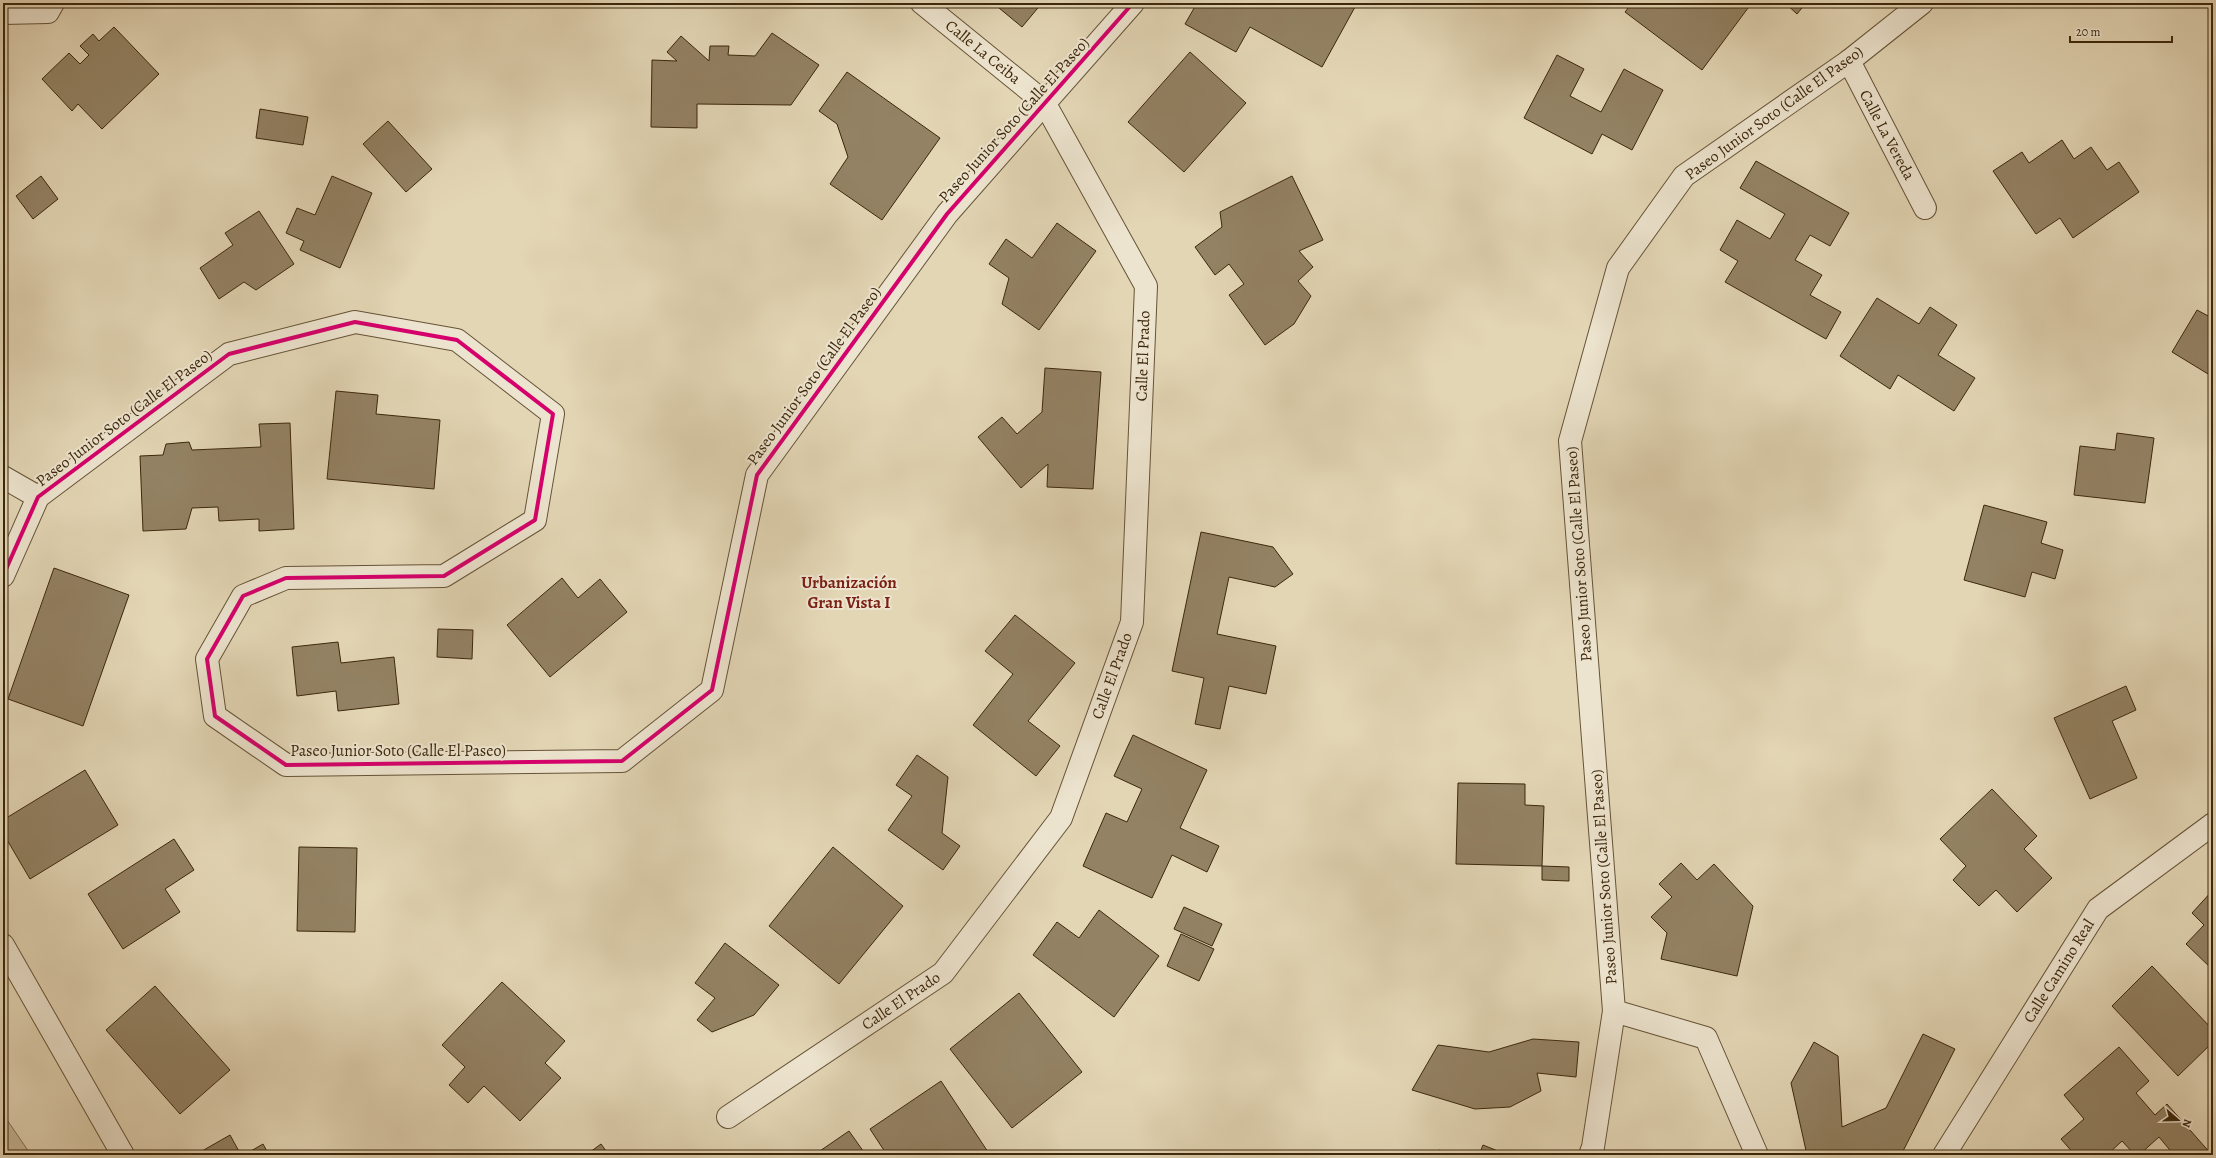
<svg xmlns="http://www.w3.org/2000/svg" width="2216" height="1158" viewBox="0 0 2216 1158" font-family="Alegreya,serif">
<rect width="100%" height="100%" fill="#e3d6b5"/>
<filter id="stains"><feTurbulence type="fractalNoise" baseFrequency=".005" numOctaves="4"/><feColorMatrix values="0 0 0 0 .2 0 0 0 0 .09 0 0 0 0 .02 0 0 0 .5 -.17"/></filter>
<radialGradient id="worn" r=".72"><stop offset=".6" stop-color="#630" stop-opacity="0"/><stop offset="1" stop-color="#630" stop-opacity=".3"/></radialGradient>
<!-- green -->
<polygon fill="#c7b898" stroke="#827052" points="3,1114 31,1155 3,1155"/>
<!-- building -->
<g fill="#938264" stroke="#3c270c">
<polygon points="993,3 1042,3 1022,27"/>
<polygon points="1197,3 1348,3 1355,7 1322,67 1250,27 1236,52 1185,24"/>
<polygon points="1632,3 1750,3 1751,4 1702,70 1625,12"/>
<polygon points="1785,3 1806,3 1797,14"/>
<polygon points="114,27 159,74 102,129 78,104 72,111 42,79 69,53 80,64 89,55 80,46 93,34 99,41"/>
<polygon points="772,33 819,65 791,105 697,104 697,128 651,127 652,60 677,61 667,52 681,36 709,61 710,46 729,46 728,55 755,56"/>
<polygon points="1190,52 1246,103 1184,172 1128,122"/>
<polygon points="1557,55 1584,69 1570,96 1601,112 1624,69 1663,90 1632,150 1602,134 1592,154 1524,118"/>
<polygon points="847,72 940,138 882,220 830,184 848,157 837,124 819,111"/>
<polygon points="260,109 308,117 303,145 256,138"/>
<polygon points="388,121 432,169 406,192 363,144"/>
<polygon points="2062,140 2074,159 2091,147 2107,170 2119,162 2139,192 2073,238 2060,218 2036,234 1993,171 2022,152 2029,163"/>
<polygon points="1756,161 1849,213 1830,246 1810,235 1795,260 1822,275 1810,295 1841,312 1826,339 1725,282 1738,261 1720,250 1737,220 1770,239 1785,214 1740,188"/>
<polygon points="41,176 58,199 33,219 16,196"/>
<polygon points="332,176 372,193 340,268 300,250 304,241 286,233 297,208 315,215"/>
<polygon points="1292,176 1323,240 1299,251 1313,267 1298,281 1311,296 1294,324 1265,345 1229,295 1244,284 1229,264 1215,275 1195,247 1222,227 1220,212"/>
<polygon points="259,211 294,264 256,290 244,282 219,299 200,268 233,245 225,233"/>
<polygon points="1057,223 1096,251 1039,330 1002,304 1009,278 989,264 1006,239 1032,258"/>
<polygon points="1877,298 1919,324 1930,307 1957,325 1938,355 1975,378 1954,411 1898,375 1890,389 1840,356"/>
<polygon points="2197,310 2212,318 2213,316 2213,377 2172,352"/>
<polygon points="1045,368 1101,372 1093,489 1047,487 1048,464 1021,488 978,437 1002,417 1017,434 1042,412"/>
<polygon points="336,391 378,395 376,414 440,420 434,489 327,479"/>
<polygon points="290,423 294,529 259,531 259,519 219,521 218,507 192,508 186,529 143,531 140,456 163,455 166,444 189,442 192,450 261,447 259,424"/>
<polygon points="2117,433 2154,438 2145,503 2074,495 2080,446 2115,450"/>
<polygon points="1984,505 2047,522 2041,543 2063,550 2055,579 2032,572 2025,597 1964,580"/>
<polygon points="1201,532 1273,547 1293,574 1275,587 1229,577 1217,634 1276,646 1266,694 1229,686 1220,729 1195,724 1204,678 1172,671"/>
<polygon points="54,568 129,595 83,726 8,699"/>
<polygon points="562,578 578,598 600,579 627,612 550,677 507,625"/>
<polygon points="1015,615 1075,663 1028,721 1060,746 1036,776 973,725 1013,674 985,651"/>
<polygon points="438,629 473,630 472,659 437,657"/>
<polygon points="338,642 341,663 394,657 399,704 338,711 336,691 297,696 292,647"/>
<polygon points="2126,686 2136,710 2112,721 2137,778 2090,799 2054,718"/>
<polygon points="1133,735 1207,770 1180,828 1219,846 1207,872 1172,855 1152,898 1083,866 1106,813 1127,822 1142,789 1114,776"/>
<polygon points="917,755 948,777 942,833 960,846 943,870 888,830 912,796 896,785"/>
<polygon points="85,770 118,825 30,879 3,833 3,820"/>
<polygon points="1458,783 1525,784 1525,805 1544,806 1542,866 1456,864"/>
<polygon points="1992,789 2037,836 2024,849 2052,878 2017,912 1996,890 1979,906 1953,880 1966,866 1940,839"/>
<polygon points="174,839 194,870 165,889 180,912 123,949 88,894"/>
<polygon points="299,847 357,848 355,932 297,931"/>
<polygon points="833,847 903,906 839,984 769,926"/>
<polygon points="1681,863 1697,880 1714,864 1753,906 1737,976 1661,959 1667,933 1651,917 1672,897 1659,884"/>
<polygon points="1542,866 1569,867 1569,881 1542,880"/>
<polygon points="2213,890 2213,970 2186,944 2204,925 2192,913"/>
<polygon points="1184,907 1222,924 1212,946 1174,929"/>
<polygon points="1099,910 1159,956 1114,1017 1033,955 1057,922 1079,938"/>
<polygon points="1181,934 1214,949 1199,981 1167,966"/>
<polygon points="725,943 779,985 754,1015 712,1032 697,1020 715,998 695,983"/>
<polygon points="2152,966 2213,1030 2213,1042 2178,1076 2112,1006"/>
<polygon points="502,982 565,1041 545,1063 561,1078 520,1121 484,1086 468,1103 449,1085 465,1067 442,1045"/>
<polygon points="155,986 230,1070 180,1114 106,1030"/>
<polygon points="1019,993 1082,1072 1012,1128 950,1049"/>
<polygon points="1923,1034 1955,1049 1901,1155 1807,1155 1791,1083 1814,1042 1838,1056 1842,1127 1886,1108"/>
<polygon points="1533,1039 1579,1042 1576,1077 1537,1073 1541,1091 1510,1107 1475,1109 1412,1090 1438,1045 1489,1052"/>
<polygon points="2119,1047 2149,1081 2136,1093 2155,1115 2167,1104 2212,1155 2174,1155 2159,1137 2139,1155 2135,1155 2122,1141 2107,1155 2075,1155 2061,1139 2084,1119 2064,1095"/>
<polygon points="941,1081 990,1155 887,1155 870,1129"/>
<polygon points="849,1131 866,1155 814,1155"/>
<polygon points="230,1135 241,1155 195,1155"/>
<polygon points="263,1144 269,1155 244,1155"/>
<polygon points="601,1144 609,1155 586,1155"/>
<polygon points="1483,1145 1508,1155 1479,1155"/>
<polygon points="1439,1150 1452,1155 1437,1155"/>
</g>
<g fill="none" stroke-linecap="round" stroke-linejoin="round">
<defs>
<g id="minor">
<polyline points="3,13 48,12 53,3"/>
<polyline points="1849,61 1925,208"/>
<polyline points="3,477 38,497"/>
<polyline points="3,576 38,497 229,354 355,322 457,340 553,414 535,520 444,576 286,578 243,596 207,659 215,716 286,765 622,761 712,690 757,475 947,214 1133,3"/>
<polyline points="3,945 123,1155"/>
<polyline points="1614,1011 1706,1038 1757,1155"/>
<polyline points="728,1117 943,973 1061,818 1132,622 1146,286 1044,102 922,3"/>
<polyline points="1590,1155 1593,1147 1614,1011 1570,441 1618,268 1684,176 1849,61 1922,3"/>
<polyline points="1944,1155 2098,909 2213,824"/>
</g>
</defs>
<!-- minor casing -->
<use href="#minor" stroke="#665336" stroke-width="24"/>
<!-- minor -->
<use href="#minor" stroke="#ede4cf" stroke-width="22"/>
<defs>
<polyline id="cycleway" points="3,576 38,497 229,354 355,322 457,340 553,414 535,520 444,576 286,578 243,596 207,659 215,716 286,765 622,761 712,690 757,475 947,214 1133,3"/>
</defs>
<!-- cycleway casing -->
<use href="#cycleway" stroke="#ede4cf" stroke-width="6"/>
<!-- cycleway -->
<use href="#cycleway" stroke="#d6006c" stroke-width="4"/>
</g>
<g text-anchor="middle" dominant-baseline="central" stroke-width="4" stroke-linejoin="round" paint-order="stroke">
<!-- street labels -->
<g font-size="16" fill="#3c270c" stroke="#ede4cf">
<text transform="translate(983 52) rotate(39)">Calle La Ceiba</text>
<text transform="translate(1774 113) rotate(-36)">Paseo Junior Soto (Calle El Paseo)</text>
<text transform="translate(1014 120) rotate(-48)">Paseo Junior Soto (Calle El Paseo)</text>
<text transform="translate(1887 135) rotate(62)">Calle La Vereda</text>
<text transform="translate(1143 356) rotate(-88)">Calle El Prado</text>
<text transform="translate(814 376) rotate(-54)">Paseo Junior Soto (Calle El Paseo)</text>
<text transform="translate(124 418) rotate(-37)">Paseo Junior Soto (Calle El Paseo)</text>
<text transform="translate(1579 554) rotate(-94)">Paseo Junior Soto (Calle El Paseo)</text>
<text transform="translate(1112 676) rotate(-70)">Calle El Prado</text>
<text x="398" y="751">Paseo Junior Soto (Calle El Paseo)</text>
<text transform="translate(1604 877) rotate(-94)">Paseo Junior Soto (Calle El Paseo)</text>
<text transform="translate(2059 971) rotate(-58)">Calle Camino Real</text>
<text transform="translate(901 1001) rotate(-34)">Calle El Prado</text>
</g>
<!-- neighbourhood labels -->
<g font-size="17" font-weight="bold" fill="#7a1f14" stroke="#ede4cf">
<text x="849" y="582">Urbanización<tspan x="849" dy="20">Gran Vista I</tspan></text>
</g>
</g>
<!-- margin -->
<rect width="2216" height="1158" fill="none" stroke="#e3d6b5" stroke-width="16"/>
<rect x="4" y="4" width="2208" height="1150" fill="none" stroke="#3c270c" stroke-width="2"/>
<rect x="8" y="8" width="2200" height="1142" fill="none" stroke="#3c270c"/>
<!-- north arrow -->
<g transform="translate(2178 1120) rotate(110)" stroke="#ede4cf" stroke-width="3" paint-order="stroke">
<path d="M0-3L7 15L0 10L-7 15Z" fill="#3c270c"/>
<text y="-6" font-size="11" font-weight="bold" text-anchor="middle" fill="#3c270c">N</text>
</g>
<!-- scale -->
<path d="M2070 36v6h102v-6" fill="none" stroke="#3c270c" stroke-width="2"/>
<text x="2076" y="36" font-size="12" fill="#3c270c" stroke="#ede4cf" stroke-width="3" paint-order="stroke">20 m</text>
<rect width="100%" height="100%" filter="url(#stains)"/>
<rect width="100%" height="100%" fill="url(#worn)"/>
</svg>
